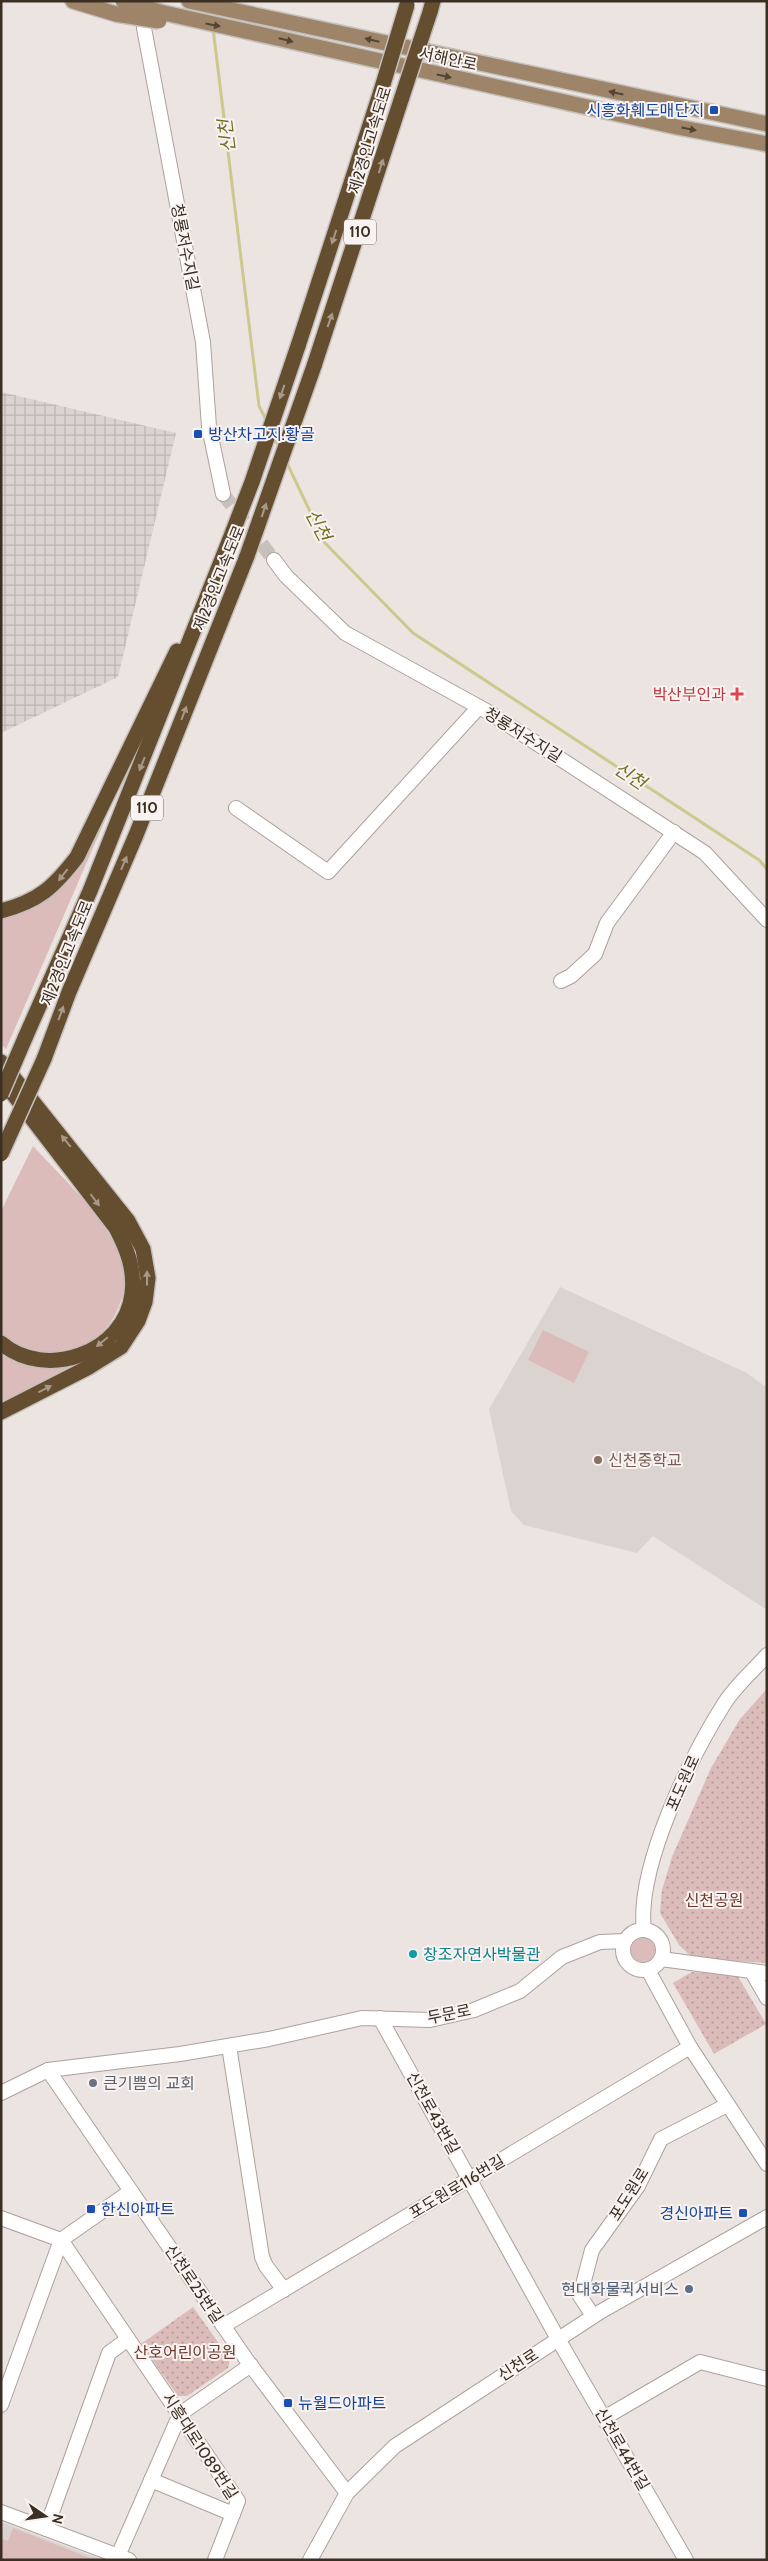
<svg xmlns="http://www.w3.org/2000/svg" width="768" height="2561" viewBox="0 0 768 2561" font-family="Cabin,'Noto Sans KR',sans-serif">
<defs>
<pattern id="industrial-grid" width="8" height="8" patternUnits="userSpaceOnUse" patternTransform="scale(1.25)"><rect width="8" height="8" fill="#dbd3cf"/><path d="M0 4h8M4 0v8" fill="none" stroke="#bdb5b1"/></pattern>
<pattern id="park-dots" width="8" height="8" patternUnits="userSpaceOnUse" patternTransform="scale(1.25)"><rect width="8" height="8" fill="#dbbcbb"/><path d="M2 2h.1M6 6h.1" fill="none" stroke="#b39998" stroke-width="1.8" stroke-linecap="round"/></pattern>
</defs>
<rect width="100%" height="100%" fill="#ebe4e1"/>
<!-- built -->
<g fill="#dbd3cf">
<polygon points="560,1287 747,1373 767,1388 767,1610 653,1536 637,1553 524,1525 511,1511 489,1409"/>
<polygon points="1,2522 103,2560 1,2560"/>
</g>
<!-- industrial -->
<polygon fill="url(#industrial-grid)" points="1,392 176,433 118,677 1,733"/>
<!-- grass -->
<g fill="#dbbcbb">
<path d="M106,818l-100,231 -5,-5v-127c60,-14 76,-50 105,-99z"/>
<path d="M33,1146c32,35 76,73 91,120 4,13 0,28 -5,40 -16,41 -59,57 -99,40 -7,-3 -13,-9 -19,-13v-122z"/>
<polygon points="543,1330 589,1352 574,1383 528,1360"/>
<path d="M1,1355c23,10 47,15 71,11l-71,37z"/>
<circle cx="643" cy="1950" r="12"/>
<polygon points="13,2528 95,2560 1,2560 1,2539 8,2541"/>
</g>
<!-- park -->
<g fill="url(#park-dots)">
<polygon points="767,1689 767,1963 694,1959 679,1945 660,1913 662,1890 672,1857 711,1768 740,1719"/>
<polygon points="692,1972 737,1975 766,2024 714,2054 673,1983"/>
<polygon points="193,2307 230,2359 228,2368 187,2396 178,2396 141,2344"/>
</g>
<g fill="none" stroke-linecap="round" stroke-linejoin="round">
<!-- stream -->
<g stroke="#cdc88c" stroke-width="3">
<polyline points="213,28 259,406 267,422"/>
<polyline points="274,437 280,449"/>
<polyline points="286,461 325,543 413,633 759,860 767,869"/>
</g>
<!-- minor-tunnel -->
<polyline stroke="#c8c0bb" stroke-width="14" stroke-dasharray="14 7" stroke-linecap="butt" points="223,494 274,560"/>
<defs>
<g id="minor">
<polyline points="143,7 144,28 203,342 209,427 223,494"/>
<polyline points="274,560 286,576 345,633 490,713 705,853 767,920"/>
<polyline points="236,808 328,872 479,707"/>
<polyline points="561,981 571,976 595,954 607,923 674,832"/>
<circle cx="643" cy="1950" r="20"/>
<path d="M644,1930c-8,-62 47,-174 80,-226 11,-18 29,-33 43,-49"/>
<polyline points="661,1959 767,1973"/>
<polyline points="648,1970 690,2047 767,2164"/>
<polyline points="752,1972 767,1998"/>
<polyline points="380,2018 558,2339 686,2560"/>
<polyline points="229,2046 262,2257 266,2266 284,2290"/>
<polyline points="48,2070 246,2359 347,2493"/>
<polyline points="1,2093 48,2070 180,2054 269,2039 362,2018 430,2020 474,2010 520,1991 562,1957 600,1942 625,1941"/>
<polyline points="1,2218 61,2240 238,2501 215,2560"/>
<polyline points="593,2316 580,2296 592,2250 638,2186 661,2139 727,2105"/>
<polyline points="223,2326 690,2047"/>
<polyline points="1,2405 61,2240 131,2191"/>
<polyline points="604,2418 700,2362 767,2379"/>
<polyline points="151,2480 233,2514"/>
<polyline points="1,2512 129,2560"/>
<polyline points="46,2529 109,2353 128,2339"/>
<polyline points="118,2556 180,2414 251,2365"/>
<polyline points="310,2560 347,2493 395,2446 600,2312 767,2217"/>
</g>
<g id="major">
<polyline points="73,1 116,14"/>
<polyline points="189,1 767,124"/>
<polyline points="160,12 677,127 767,144"/>
</g>
<g id="highway">
<polyline points="430,12 433,1"/>
<polyline points="298,346 381,91"/>
<polyline points="314,366 402,97"/>
<path d="M1,911c38,-10 53,-24 76,-54l100,-206"/>
<polyline points="25,1038 90,891 230,539"/>
<polyline points="44,1059 69,992 136,835 247,556"/>
<polyline points="1,1062 128,1221 143,1249 148,1278 145,1302 138,1321 121,1347 89,1367 1,1412"/>
<path d="M1,1078l115,150c11,21 19,41 16,66 -7,59 -87,87 -131,49"/>
</g>
</defs>
<!-- minor casing -->
<use href="#minor" stroke="#aca29c" stroke-width="16"/>
<!-- major casing -->
<use href="#major" stroke="#c4c0bd" stroke-width="18"/>
<!-- highway casing -->
<use href="#highway" stroke="#c4c0bd" stroke-width="18"/>
<!-- minor -->
<use href="#minor" stroke="#fff" stroke-width="14"/>
<!-- major -->
<use href="#major" stroke="#9e8468" stroke-width="15"/>
<!-- highway -->
<use href="#highway" stroke="#654e30" stroke-width="15"/>
<defs>
<g id="major-bridge">
<polyline points="123,1 160,12"/>
<polyline points="116,14 159,21"/>
</g>
<g id="highway-bridge">
<polyline points="381,91 407,5"/>
<polyline points="402,97 430,12"/>
<polyline points="230,539 252,482 298,346"/>
<polyline points="247,556 314,366"/>
<polyline points="1,1094 25,1038"/>
<polyline points="1,1154 44,1059"/>
</g>
</defs>
<!-- major-bridge casing -->
<use href="#major-bridge" stroke="#c4c0bd" stroke-width="18" stroke-linecap="butt"/>
<!-- highway-bridge casing -->
<use href="#highway-bridge" stroke="#c4c0bd" stroke-width="18" stroke-linecap="butt"/>
<!-- major-bridge -->
<use href="#major-bridge" stroke="#9e8468" stroke-width="15"/>
<!-- highway-bridge -->
<use href="#highway-bridge" stroke="#654e30" stroke-width="15"/>
</g>
<!-- one-way arrows -->
<defs><path id="oneway-solid" d="M-6-.8H1V-3.2L6.5 0L1 3.2V.8H-6Z" transform="scale(1.25)"/></defs>
<g fill="#544434">
<use href="#oneway-solid" transform="translate(213 25) rotate(11)"/>
<use href="#oneway-solid" transform="translate(286 40) rotate(14)"/>
<use href="#oneway-solid" transform="translate(372 40) rotate(-167)"/>
<use href="#oneway-solid" transform="translate(444 76) rotate(12)"/>
<use href="#oneway-solid" transform="translate(616 93) rotate(-168)"/>
<use href="#oneway-solid" transform="translate(689 129) rotate(11)"/>
</g>
<g fill="#a79887">
<use href="#oneway-solid" transform="translate(381 166) rotate(-73)"/>
<use href="#oneway-solid" transform="translate(334 237) rotate(108)"/>
<use href="#oneway-solid" transform="translate(330 320) rotate(-71)"/>
<use href="#oneway-solid" transform="translate(282 392) rotate(109)"/>
<use href="#oneway-solid" transform="translate(264 510) rotate(-71)"/>
<use href="#oneway-solid" transform="translate(184 713) rotate(-69)"/>
<use href="#oneway-solid" transform="translate(142 764) rotate(112)"/>
<use href="#oneway-solid" transform="translate(124 863) rotate(-67)"/>
<use href="#oneway-solid" transform="translate(63 875) rotate(128)"/>
<use href="#oneway-solid" transform="translate(61 1013) rotate(-70)"/>
<use href="#oneway-solid" transform="translate(66 1141) rotate(-129)"/>
<use href="#oneway-solid" transform="translate(95 1200) rotate(53)"/>
<use href="#oneway-solid" transform="translate(147 1278) rotate(-90)"/>
<use href="#oneway-solid" transform="translate(102 1342) rotate(141)"/>
<use href="#oneway-solid" transform="translate(45 1389) rotate(-27)"/>
</g>
<!-- markers -->
<g fill="#1a4fb4" stroke="#f8f3f1" stroke-width="2">
<rect x="709" y="105" width="10" height="10" rx="2.5"/>
<rect x="193" y="429" width="10" height="10" rx="2.5"/>
<rect x="86" y="2204" width="10" height="10" rx="2.5"/>
<rect x="738" y="2208" width="10" height="10" rx="2.5"/>
<rect x="283" y="2398" width="10" height="10" rx="2.5"/>
</g>
<path fill="#e0444e" stroke="#f8f3f1" stroke-width="2" d="M734.5 686.5h5v5h5v5h-5v5h-5v-5h-5v-5h5z"/>
<circle fill="#8d6e63" stroke="#f8f3f1" stroke-width="2" cx="598" cy="1460" r="5"/>
<circle fill="#0f9aa8" stroke="#f8f3f1" stroke-width="2" cx="413" cy="1954" r="5"/>
<circle fill="#6b7280" stroke="#f8f3f1" stroke-width="2" cx="93" cy="2083" r="5"/>
<circle fill="#5c6f8a" stroke="#f8f3f1" stroke-width="2" cx="689" cy="2289" r="5"/>
<g text-anchor="middle" dominant-baseline="central" stroke-width="4" stroke-linejoin="round" paint-order="stroke">
<!-- shield labels -->
<g fill="#f8f3f1" stroke="#746960" stroke-width="1">
<rect x="344" y="219.5" width="32" height="25" rx="4"/>
<rect x="131" y="795.5" width="32" height="25" rx="4"/>
</g>
<g font-size="15" font-weight="bold" fill="#3b2e22">
<text x="360" y="232">110</text>
<text x="147" y="808">110</text>
</g>
<!-- street labels -->
<g font-size="16" fill="#3b2e22" stroke="#f8f3f1">
<text transform="translate(448 59) rotate(12)">서해안로</text>
<text transform="translate(370 140) rotate(-73)">제2경인고속도로</text>
<text transform="translate(185 247) rotate(79)">청룡저수지길</text>
<text transform="translate(219 578) rotate(-68)">제2경인고속도로</text>
<text transform="translate(523 735) rotate(32)">청룡저수지길</text>
<text transform="translate(67 953) rotate(-68)">제2경인고속도로</text>
<text transform="translate(683 1783) rotate(-66)">포도원로</text>
<text transform="translate(449 2014) rotate(-11)">두문로</text>
<text transform="translate(433 2113) rotate(61)">신천로43번길</text>
<text transform="translate(457 2187) rotate(-31)">포도원로116번길</text>
<text transform="translate(629 2194) rotate(-58)">포도원로</text>
<text transform="translate(194 2284) rotate(56)">신천로25번길</text>
<text transform="translate(518 2365) rotate(-33)">신천로</text>
<text transform="translate(200 2446) rotate(57)">시흥대로1089번길</text>
<text transform="translate(622 2449) rotate(60)">신천로44번길</text>
</g>
<!-- transit labels -->
<g font-size="16" fill="#164399" stroke="#f8f3f1" text-anchor="start">
<text x="704" y="110" text-anchor="end">시흥화훼도매단지</text>
<text x="208" y="434">방산차고지.황골</text>
<text x="101" y="2209">한신아파트</text>
<text x="733" y="2213" text-anchor="end">경신아파트</text>
<text x="298" y="2403">뉴월드아파트</text>
</g>
<!-- health labels -->
<g font-size="16" fill="#be3a42" stroke="#f8f3f1" text-anchor="end">
<text x="726" y="694">박산부인과</text>
</g>
<!-- education labels -->
<g font-size="16" fill="#785e54" stroke="#f8f3f1" text-anchor="start">
<text x="608" y="1460">신천중학교</text>
</g>
<!-- park labels -->
<g font-size="16" fill="#6f392f" stroke="#f8f3f1">
<text x="714" y="1900">신천공원</text>
<text x="185" y="2352">산호어린이공원</text>
</g>
<!-- culture labels -->
<g font-size="16" fill="#0d838f" stroke="#f8f3f1" text-anchor="start">
<text x="423" y="1954">창조자연사박물관</text>
</g>
<!-- worship labels -->
<g font-size="16" fill="#5b616d" stroke="#f8f3f1" text-anchor="start">
<text x="103" y="2083">큰기쁨의 교회</text>
</g>
<!-- service labels -->
<g font-size="16" fill="#4e5e75" stroke="#f8f3f1" text-anchor="end">
<text x="679" y="2289">현대화물퀵서비스</text>
</g>
<!-- water labels -->
<g font-size="18" font-style="italic" fill="#736e20" stroke="#f8f3f1">
<text transform="translate(227 136) rotate(-97)">신천</text>
<text transform="translate(318 525) rotate(62)">신천</text>
<text transform="translate(630 776) rotate(33)">신천</text>
</g>
</g>
<!-- border -->
<rect width="768" height="2561" fill="none" stroke="#3b2e22" stroke-width="5"/>
<!-- north arrow -->
<g transform="translate(45 2516) rotate(103)" stroke="#f8f3f1" stroke-width="4" paint-order="stroke">
<path d="M0-4L9 19L0 12L-9 19Z" fill="#3b2e22"/>
<text y="-8" font-size="14" font-weight="bold" text-anchor="middle" fill="#3b2e22">N</text>
</g>
</svg>
